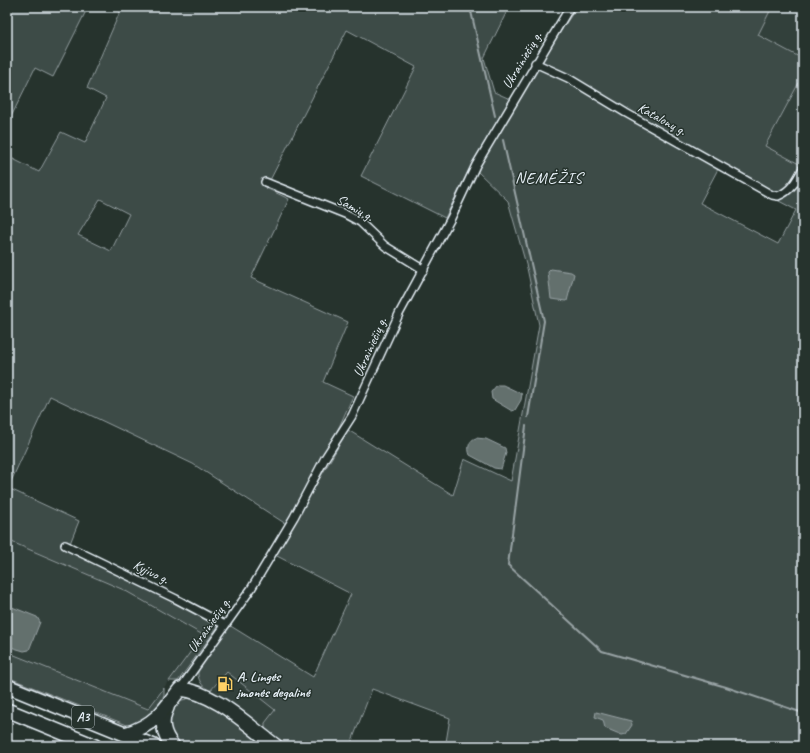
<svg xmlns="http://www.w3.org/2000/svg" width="810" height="753" viewBox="0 0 810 753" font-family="Caveat,sans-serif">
<rect width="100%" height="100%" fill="#26332d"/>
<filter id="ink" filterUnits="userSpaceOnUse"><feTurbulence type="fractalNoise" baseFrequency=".025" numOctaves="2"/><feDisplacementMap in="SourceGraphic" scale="8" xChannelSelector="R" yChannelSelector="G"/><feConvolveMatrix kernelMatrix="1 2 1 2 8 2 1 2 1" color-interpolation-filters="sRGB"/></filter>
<g filter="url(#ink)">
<!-- built -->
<g fill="#333f3a">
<polygon points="772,7 803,7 803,59 757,35"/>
<polygon points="803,75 803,166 765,146"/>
<polygon points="7,540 124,590 203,635 148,709 7,652"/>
<polygon points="227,672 275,710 265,723 265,732 209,692"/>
</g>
<!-- green -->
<g fill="#3e4b47" stroke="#939ea0" fill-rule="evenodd">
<polygon points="7,7 88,7 53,77 35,68 7,125"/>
<path d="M122,7h387l-25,51 10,34 16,7 -36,61 -29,58 -84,-42 55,-109 -69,-37 -81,158 23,11 -38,79 97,44 -25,60 30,14 -13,29 -54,99 -93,-60 -143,-68 -42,92 71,33 -12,30 63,29 89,45 -41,56h-9l34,-46 -79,-45 -117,-50v-384l32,16 22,-40 24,11 21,-45 -19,-10zM100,199l29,15 -18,37 -33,-16z"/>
<path d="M577,7h195l-14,28 45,24v16l-38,71 38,20v580h-305l-14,-6 -4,6h-21l-13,-4 4,-24 -78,-29 -22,57h-65l-20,-14v-9l10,-13 -48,-38 -18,20c-7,-7 -12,-12 -11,-22l31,-45 84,52 38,-83 -76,-39 73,-125 105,65 11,-36 47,22 28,-156 -12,-57 -19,-67 -31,-30 67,-115zM718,169l78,41 -18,34 -78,-41z"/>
<path d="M7,652l141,57 16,-21v7c-7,15 -19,32 -37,30l-120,-48z"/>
<path d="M193,697l17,6 57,43h-87c-17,-14 -15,-26 -5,-44z"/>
</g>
<!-- water -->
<g fill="#636f6d" stroke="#98a3a5">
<polygon points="551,269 571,272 574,274 567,301 551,299 548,272"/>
<polygon points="497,385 503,385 522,394 521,400 515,410 512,411 492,399 491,392"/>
<path d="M476,438l10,1 19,9 1,5 -5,16 -7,-1 -24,-13c-3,-7 -1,-15 6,-17z"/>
<polygon points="7,605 37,617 40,622 29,650 24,651 7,646"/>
<polygon points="596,712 631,721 632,725 626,734 622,735 605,728 603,720 595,717"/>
</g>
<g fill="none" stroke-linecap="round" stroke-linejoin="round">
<!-- stream -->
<g stroke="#98a3a5" stroke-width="2">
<polyline points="470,7 495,116"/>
<polyline points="503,140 544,321 528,417"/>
<polyline points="526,426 508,565 602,651 726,687 803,713"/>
</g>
<defs>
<g id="street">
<path d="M535,63l33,15 58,35 146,82 6,1c13,-5 19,-16 25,-28"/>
<polyline points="265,182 345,214 360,222 385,246 424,270"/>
<polyline points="65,545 176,599 225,625"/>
<polyline points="180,689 251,589 294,517 325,458 352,416 399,314 451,218 476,165 570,7"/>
</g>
<g id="highway">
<polyline points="7,686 154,746"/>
<path d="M167,708c-7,14 -4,26 6,38"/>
<polyline points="7,710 95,746"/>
<path d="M125,734c28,-8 38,-22 55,-45 36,4 67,36 96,57"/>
</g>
</defs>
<!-- street casing -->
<use href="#street" stroke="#e8f1f8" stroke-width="10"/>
<!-- highway casing -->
<use href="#highway" stroke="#e8f1f8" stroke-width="16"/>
<!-- street -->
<use href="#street" stroke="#26332d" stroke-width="7"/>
<!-- highway -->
<use href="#highway" stroke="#26332d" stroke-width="13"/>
</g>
</g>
<!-- icons -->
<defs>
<symbol id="fuel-bare" viewBox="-9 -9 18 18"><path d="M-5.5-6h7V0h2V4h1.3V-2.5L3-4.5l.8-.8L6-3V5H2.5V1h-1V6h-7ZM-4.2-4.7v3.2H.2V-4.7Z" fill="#ffd166" stroke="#26332d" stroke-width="2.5" paint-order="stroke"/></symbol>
</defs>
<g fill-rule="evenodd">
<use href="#fuel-bare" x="214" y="673" width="22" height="22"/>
</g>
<g text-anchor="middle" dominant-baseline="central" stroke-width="3" stroke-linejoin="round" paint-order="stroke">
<!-- shield labels -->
<rect fill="#26332d" stroke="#aeb8bb" stroke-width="1" x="72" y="706" width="22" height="22" rx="3"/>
<g font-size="13" font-weight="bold" fill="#e8f1f8">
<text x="83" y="717">A3</text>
</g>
<!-- street labels -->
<g font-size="14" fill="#e8f1f8" stroke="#26332d">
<text transform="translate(522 60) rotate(-59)">Ukrainiečių g.</text>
<text transform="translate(662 119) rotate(29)">Katalonų g.</text>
<text transform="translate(355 208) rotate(29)">Samių g.</text>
<text transform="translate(370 347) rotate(-66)">Ukrainiečių g.</text>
<text transform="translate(151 572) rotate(26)">Kyjivo g.</text>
<text transform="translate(209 625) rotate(-55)">Ukrainiečių g.</text>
</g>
<!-- poi labels -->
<g font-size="14" font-weight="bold" fill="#e8f1f8" stroke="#26332d" text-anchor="start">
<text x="237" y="676">A. Lingės<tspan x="237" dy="16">įmonės degalinė</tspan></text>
</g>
<!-- quarter labels -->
<g font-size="16" letter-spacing="1" fill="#e8f1f8" stroke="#26332d">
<text x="549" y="178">NEMĖŽIS</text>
</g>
</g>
<!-- margin -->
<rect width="810" height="753" fill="none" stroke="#26332d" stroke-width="24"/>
<rect x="12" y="12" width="786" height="729" fill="none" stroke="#e8f1f8" stroke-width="1.5" filter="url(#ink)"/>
</svg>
